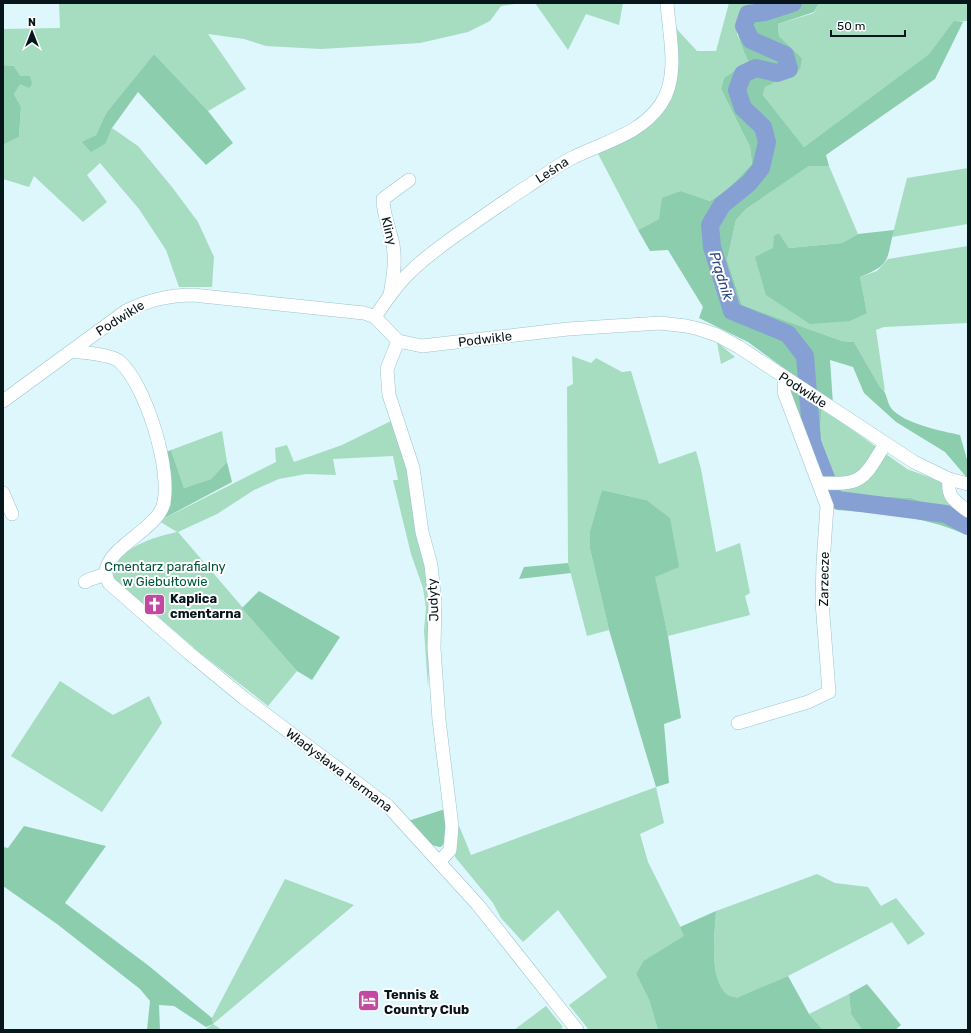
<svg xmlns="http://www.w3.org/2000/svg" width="971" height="1033" viewBox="0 0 971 1033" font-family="Rubik,sans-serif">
<rect width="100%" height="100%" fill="#def7fc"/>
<!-- green -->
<g fill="#a6dcc0">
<path d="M59,3h462l-20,3 -11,15 -22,11 -48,11 -99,6 -55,-3 -22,-7 -36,-5 38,55 -38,22 -54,-57 -48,59 -10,22 -13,8h23l6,-15 26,18 34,41 26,35 16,35 -2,30h-33l-13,-37 -27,-41 -39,-46 -13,12 20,27 -24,20 -49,-46 -5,11 -26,-8v-34l16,-8 2,-30 -7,-13c6,-12 7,-16 0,-28l-11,-1v-36l57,-1z"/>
<polygon points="535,3 623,3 619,25 586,14 568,50"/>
<polygon points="729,3 760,3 743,13 737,34 748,61 724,78 721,89 750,147 752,164 728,189 710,201 681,191 659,219 638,230 596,150 662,110 673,25 697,51 716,51"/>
<polygon points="819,3 968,3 968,21 954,22 929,54 804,147 763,95 765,87 802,58 779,36 778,24 814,13"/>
<polygon points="809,166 829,166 858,234 842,243 789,248 779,233 773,248 867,313 860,277 877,271 888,259 968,246 968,323 884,327 876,330 885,391 880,387 854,342 842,341 742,305 727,260 736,220 746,209"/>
<polygon points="968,168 968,224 892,237 907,178"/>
<polygon points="717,342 735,357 721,364"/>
<polygon points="572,356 591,363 596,358 622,372 631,371 659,464 696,451 701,469 716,552 740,543 750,593 745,596 750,615 668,636 654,576 646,500 602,490 590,549 609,630 587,636 568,563 567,387 573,384"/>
<path d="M822,408l85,61 38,14 5,22 18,13 -57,-20 -70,-4c-15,-33 -24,-49 -19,-86z"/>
<path d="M391,421l19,58 22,127 -4,81 -4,-57 2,-22 -3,-20 -12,-34 -18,-74h5l-5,-24 -60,3 3,16 -30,-1 -27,5 -25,11 -37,24 -39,18 119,139 -29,35 -69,-54 -87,-75 -1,-11c21,-22 37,-27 66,-34l-18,-11 117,-59 -1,-14 12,-3 7,17 48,-17z"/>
<polygon points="222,431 227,462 211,479 184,488 171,450"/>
<polygon points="60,681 113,715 149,696 162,723 102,812 11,756"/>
<polygon points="656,787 664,823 640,834 648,862 685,936 643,961 636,974 649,1000 658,1030 589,1030 569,1005 607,977 558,910 523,942 501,918 493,903 455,857 458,823 471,855"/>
<path d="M817,874l18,9 33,4 13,19 15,-8 29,36 -17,11 -16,-23 -104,54 -51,23c-4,-2 -11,-4 -13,-8 -15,-18 -9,-57 -8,-80z"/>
<polygon points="285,879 354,905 213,1024 222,1030 204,1030 213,1024 212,1018"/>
<polygon points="849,994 851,1014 862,1030 864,1030 823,1030 809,1014"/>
<polygon points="546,1006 563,1027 560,1030 514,1030"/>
</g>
<!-- forest -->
<g fill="#8ccdad">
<path d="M760,3h59l-5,9 -36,12 1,12 23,22 -2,11 -35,18 -2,8 41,52 125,-93 25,-33 9,1 -28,57 -109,76 3,11h-20l-63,43 -10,11 -9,40 15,45 100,36 12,1 26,45c8,6 6,14 11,21 13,16 51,23 69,27l8,28v16l-23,-27 -49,-30 -32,-29 -11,-26 -23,-7 3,44 -85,-62 -49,-24 4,-11 -35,-57 -18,1 -12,-21 21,-11 3,-21 19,-7 29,10 18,-12 24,-25 -2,-17 -29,-58 3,-11 24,-17c-5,-14 -18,-34 -5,-48 4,-4 12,-7 17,-10z"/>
<polygon points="154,54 208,111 233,143 206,165 138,92 112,128 106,143 91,152 82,142 96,135 106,113"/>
<polygon points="3,65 14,66 20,76 30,76 32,84 29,88 20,84 14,94 21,107 19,137 3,145"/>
<path d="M894,230c-8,30 -2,34 -34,47l7,36 -17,8 -40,3 -44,-29 -11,-38 18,-9 1,-12 5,-3 10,15 53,-5 16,-9z"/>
<path d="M790,388l32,20c-5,37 4,53 19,86l70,4 57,20 -6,15c-40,-17 -82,-20 -126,-23l-6,-5 -42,-112z"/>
<polygon points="171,450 184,488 211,479 227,462 232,482 159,521 171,505 166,452"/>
<polygon points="602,490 646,500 670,518 679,567 655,577 668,636 681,718 664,724 669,783 656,787 609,630 590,549 590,532"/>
<polygon points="568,563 571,573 519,579 524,567"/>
<polygon points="259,591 340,637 312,680 297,671 242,608"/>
<path d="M445,809v33l-4,5c-15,-1 -23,-14 -33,-26z"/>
<polygon points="24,826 106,846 65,903 149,966 212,1018 213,1024 206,1027 174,1006 159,1005 160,1030 147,1030 150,1001 140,989 57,924 3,886 3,847 8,848"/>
<path d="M716,911c-1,22 -7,62 8,80 2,4 9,6 13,7l51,-22 21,38 14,16h-165l-9,-30 -13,-26 7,-13 41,-25 -4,-9z"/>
<polygon points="867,984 901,1025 895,1030 862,1030 851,1014 849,994"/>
</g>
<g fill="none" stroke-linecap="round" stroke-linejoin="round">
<!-- river -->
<polyline stroke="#86a0d4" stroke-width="18" points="793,3 765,12 748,14 744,26 751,40 785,55 789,69 777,73 756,68 743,74 737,90 743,108 763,127 767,142 761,168 749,183 722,205 710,225 712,247 732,311 788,334 805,356 812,442 833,496 838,500 946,514 968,526"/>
<defs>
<g id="minor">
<path d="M390,295c3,-17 6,-33 3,-50 -3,-16 -10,-30 -10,-46l26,-19"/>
<path d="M375,317c10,-15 20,-30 33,-43 17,-17 38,-32 57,-45 20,-14 40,-28 60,-41 16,-10 32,-23 49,-31 30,-15 67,-23 87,-53 19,-28 8,-70 6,-101"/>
<polyline points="398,341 387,369 389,395 413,468 422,532 431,565 435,603 434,648 439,720 452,826 450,850 440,861"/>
<path d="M72,351c12,2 38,3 47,10 27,23 54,112 44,145 -8,24 -56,42 -57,66 -1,4 2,8 3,11l80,70 56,46 143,107 90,99 99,125"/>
<path d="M3,401l123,-90c22,-11 42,-16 67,-16l171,18 11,4 23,24 24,5 146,-17 92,-6 26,3 13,3 18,6 22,12 175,115 35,17 19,5"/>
<path d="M949,479c-2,19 5,21 19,32"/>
<path d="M819,483c44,2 44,-3 66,-39"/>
<polyline points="3,493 12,514"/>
<polyline points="85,582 88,580 106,574"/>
<polyline points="738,723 808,702 829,692 822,602 823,563 827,506 784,392 785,378"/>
</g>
</defs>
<!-- minor casing -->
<use href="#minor" stroke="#9bc4ce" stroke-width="14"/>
<!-- minor -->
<use href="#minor" stroke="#fff" stroke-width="13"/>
</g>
<!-- icons -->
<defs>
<symbol id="church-square" viewBox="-11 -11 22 22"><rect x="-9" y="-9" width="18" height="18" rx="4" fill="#c14aa0" stroke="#fff"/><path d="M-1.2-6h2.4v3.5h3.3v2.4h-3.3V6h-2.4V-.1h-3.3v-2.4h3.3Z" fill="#fff"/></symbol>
<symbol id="hotel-square" viewBox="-11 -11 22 22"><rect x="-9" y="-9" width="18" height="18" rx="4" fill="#c14aa0" stroke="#fff"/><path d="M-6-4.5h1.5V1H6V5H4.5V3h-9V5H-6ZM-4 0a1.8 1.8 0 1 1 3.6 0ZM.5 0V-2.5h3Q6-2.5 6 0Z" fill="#fff"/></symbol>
</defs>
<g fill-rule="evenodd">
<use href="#church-square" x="142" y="592" width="25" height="25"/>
<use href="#hotel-square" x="356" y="988" width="25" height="25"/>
</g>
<g text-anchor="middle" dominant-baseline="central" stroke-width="4" stroke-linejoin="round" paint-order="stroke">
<!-- street labels -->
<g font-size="13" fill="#07161a" stroke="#fff">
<text transform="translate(552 170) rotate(-33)">Leśna</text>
<text transform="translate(389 231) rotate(76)">Kliny</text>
<text transform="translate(120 318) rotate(-32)">Podwikle</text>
<text transform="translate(485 339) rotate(-7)">Podwikle</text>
<text transform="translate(803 390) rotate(33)">Podwikle</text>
<text transform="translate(824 579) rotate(-89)">Zarzecze</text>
<text transform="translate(433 600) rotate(-93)">Judyty</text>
<text transform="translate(339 770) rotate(37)">Władysława Hermana</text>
</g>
<!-- park labels -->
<g font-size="13" fill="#00583a" stroke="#fff">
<text x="165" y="566">Cmentarz parafialny<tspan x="165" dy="15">w Giebułtowie</tspan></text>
</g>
<!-- poi labels -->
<g font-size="13" font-weight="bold" fill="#07161a" stroke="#fff" text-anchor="start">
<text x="170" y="598">Kaplica<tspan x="170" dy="15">cmentarna</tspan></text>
<text x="384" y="994">Tennis &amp;<tspan x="384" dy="15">Country Club</tspan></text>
</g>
<!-- water labels -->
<g font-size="14" font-style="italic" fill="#284583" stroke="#fff">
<text transform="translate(721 276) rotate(73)">Prądnik</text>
</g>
</g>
<!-- border -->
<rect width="971" height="1033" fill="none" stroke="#07161a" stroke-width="8"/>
<!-- north arrow -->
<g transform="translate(32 32)" stroke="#ffffff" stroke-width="3" paint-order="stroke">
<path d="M0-3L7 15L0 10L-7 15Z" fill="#07161a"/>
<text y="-6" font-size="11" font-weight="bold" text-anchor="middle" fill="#07161a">N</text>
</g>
<!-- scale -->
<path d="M831 30v6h74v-6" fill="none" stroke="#07161a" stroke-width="2"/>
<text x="837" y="30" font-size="12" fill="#07161a" stroke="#ffffff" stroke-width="3" paint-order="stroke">50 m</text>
</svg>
